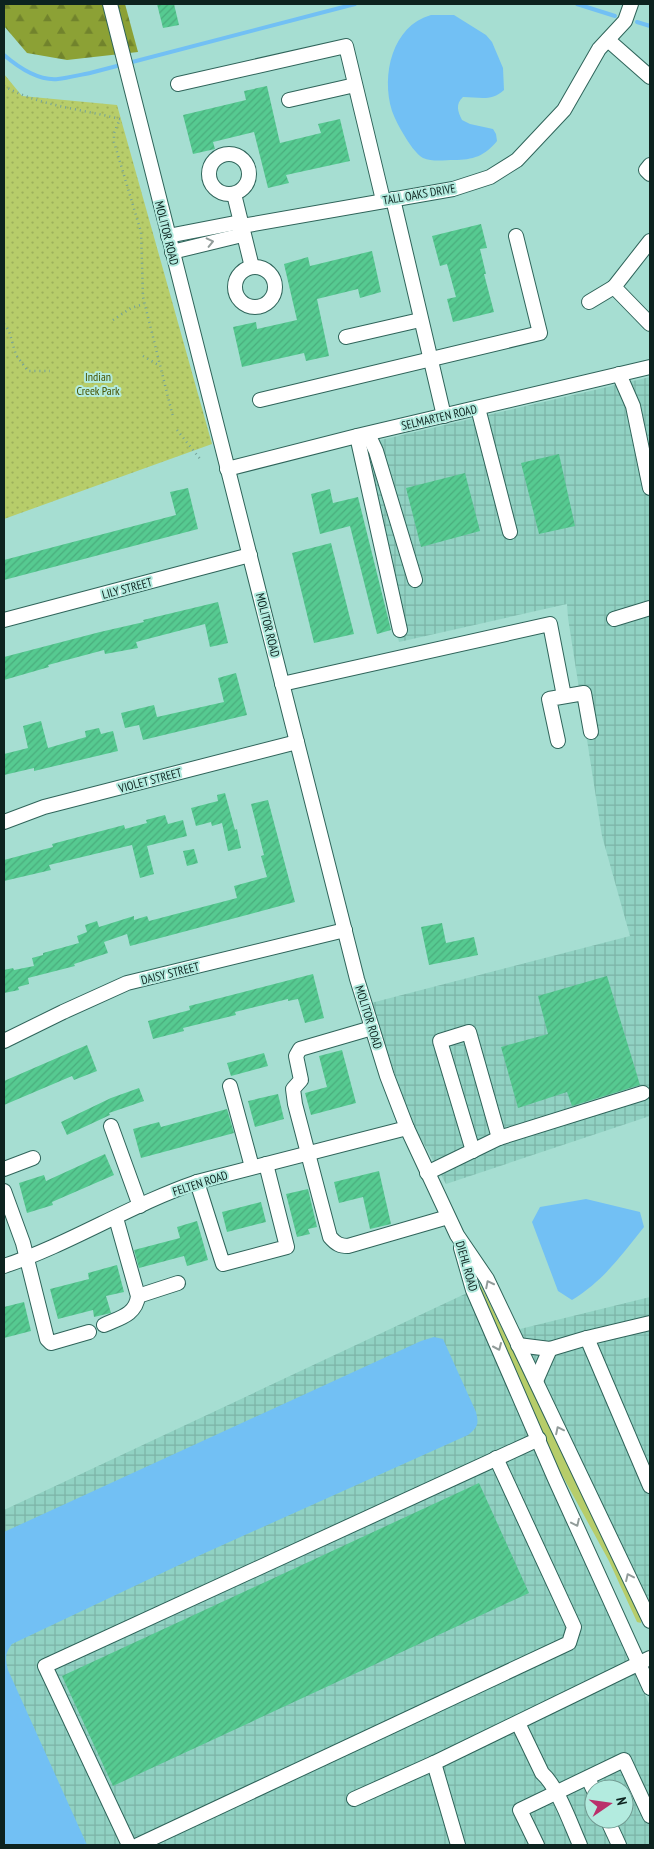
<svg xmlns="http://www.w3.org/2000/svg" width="654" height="1849" viewBox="0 0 654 1849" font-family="'PT Sans Narrow',sans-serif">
<defs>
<pattern id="industrial-grid" width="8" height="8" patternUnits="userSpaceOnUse" patternTransform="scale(1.25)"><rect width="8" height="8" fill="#91d2c3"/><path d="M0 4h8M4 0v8" fill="none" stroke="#7cb4a7"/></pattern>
<pattern id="forest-firs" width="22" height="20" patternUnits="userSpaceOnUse" patternTransform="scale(1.25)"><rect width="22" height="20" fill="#8ca135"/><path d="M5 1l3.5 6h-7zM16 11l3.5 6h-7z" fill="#71832c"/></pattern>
<pattern id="park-dots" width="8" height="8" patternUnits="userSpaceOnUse" patternTransform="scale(1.25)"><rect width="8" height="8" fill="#b7cd6a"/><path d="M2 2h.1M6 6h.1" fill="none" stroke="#9cb05b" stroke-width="1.8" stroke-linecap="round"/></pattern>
<pattern id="building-hatch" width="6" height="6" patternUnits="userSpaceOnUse" patternTransform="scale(1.25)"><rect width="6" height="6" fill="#56ca91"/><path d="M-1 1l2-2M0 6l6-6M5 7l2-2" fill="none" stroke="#4aad7d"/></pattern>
</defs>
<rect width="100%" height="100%" fill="#a6ded2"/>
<!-- industrial -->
<g fill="url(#industrial-grid)" fill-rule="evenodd">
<polygon points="650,377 650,1116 446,1184 409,1117 371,1003 630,936 602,836 568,618 567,604 399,642 351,447"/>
<path d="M467,1293l183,413v139h-646v-335zM594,1789h30v30h-30z"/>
<polygon points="650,1297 650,1603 516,1330"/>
</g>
<!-- grass -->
<polygon fill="#b7cd6a" points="481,1286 559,1444 641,1619 641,1623 637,1622 609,1561 557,1466 479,1287"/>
<!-- forest -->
<polygon fill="url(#forest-firs)" points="4,4 125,4 138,52 67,60 27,53 4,26"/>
<!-- park -->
<polygon fill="url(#park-dots)" points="4,74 22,96 117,105 212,444 4,519"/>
<!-- water -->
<g fill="#72c0f4">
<path d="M431,15h23l32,20 6,7 11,26 1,22c-13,12 -25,7 -41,7 -8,7 -5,15 -1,23l8,4 23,5 3,5 1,7c-12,15 -24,19 -43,19 -9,0 -22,2 -31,-2 -7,-4 -15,-16 -19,-23 -5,-8 -9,-16 -12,-24 -11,-36 0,-85 39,-96z"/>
<path d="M586,1199l54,13 4,15c-23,29 -41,54 -72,73l-14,-9 -26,-69 8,-15z"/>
<path d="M434,1337l9,2 33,73c3,12 2,15 -8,23l-272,122 -184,87c-7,9 -7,15 -4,26l79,175h-83v-313l417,-191z"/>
</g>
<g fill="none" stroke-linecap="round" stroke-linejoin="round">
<!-- stream -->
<g stroke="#72c0f4" stroke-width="4">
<polyline points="577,4 615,16"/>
<polyline points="637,22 650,26"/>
<path d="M4,55c14,12 34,26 54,24 10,-1 21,-4 32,-6l265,-69"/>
</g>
</g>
<!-- building -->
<g fill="url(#building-hatch)">
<polygon points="157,4 174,4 179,25 163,28"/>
<polygon points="267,86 280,143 321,133 318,124 340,119 350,161 286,175 289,183 268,188 254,132 213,142 215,149 193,154 183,115 246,100 244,91"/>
<polygon points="481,224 487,248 480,249 486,274 484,274 494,312 453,322 447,299 456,297 447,264 440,266 432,236"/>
<polygon points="372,251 381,292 360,298 358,289 317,299 329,356 306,361 304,353 242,367 233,327 256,322 257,329 297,320 284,264 308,257 310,266"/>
<polygon points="559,454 575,526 539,534 521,463"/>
<polygon points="465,473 480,531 421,547 406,488"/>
<polygon points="188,488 198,529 4,580 4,560 176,515 170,492"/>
<polygon points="330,489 333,503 358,497 391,630 377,634 350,526 320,534 311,494"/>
<polygon points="331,543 354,634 314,643 292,553"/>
<polygon points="218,602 228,643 210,647 205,624 136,642 138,648 105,654 104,650 48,665 49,667 4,680 4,657 100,632 144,622 143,620"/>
<polygon points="236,673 247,715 143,740 139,725 125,728 121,713 154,705 157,717 224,702 218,678"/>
<polygon points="41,721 48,748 86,737 85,731 99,728 101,734 113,731 118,751 34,771 34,768 4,775 4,754 28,748 23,726"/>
<polygon points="225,793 235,830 237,829 241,848 228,851 222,823 212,826 211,822 196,826 191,808 218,801 217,795"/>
<polygon points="268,800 295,902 130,946 127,934 104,942 108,953 74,964 75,966 28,978 29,984 18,987 19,990 4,993 4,970 13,968 14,970 34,966 32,958 43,955 43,953 79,943 77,936 87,932 85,925 97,921 99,927 134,916 134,920 147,916 149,921 237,898 234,886 267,877 261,856 264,855 251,804"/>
<polygon points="165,815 168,824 183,820 187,836 147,846 154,874 140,878 132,845 49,865 51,870 4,881 4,860 53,847 52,844 124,825 125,829 147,823 146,820"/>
<polygon points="194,849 198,863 187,866 183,851"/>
<polygon points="442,923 446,943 474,937 478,955 429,965 421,927"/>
<polygon points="313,974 324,1018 305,1023 298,999 288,1001 288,999 235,1012 236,1015 183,1028 184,1031 153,1039 148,1021 190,1010 189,1006"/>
<polygon points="607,976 640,1085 572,1106 567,1092 518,1108 501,1047 548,1034 538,996"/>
<polygon points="87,1045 97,1071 74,1080 72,1076 4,1105 4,1081"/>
<polygon points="342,1050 356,1103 311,1115 305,1093 327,1087 319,1056"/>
<polygon points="264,1053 268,1066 231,1076 227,1063"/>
<polygon points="139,1088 144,1101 109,1113 110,1115 67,1135 61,1122 111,1098"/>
<polygon points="278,1094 284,1119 255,1127 248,1101"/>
<polygon points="227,1109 234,1133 141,1158 133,1129 159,1122 161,1127"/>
<polygon points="105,1154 114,1175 52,1202 53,1205 27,1213 19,1183 44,1175 46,1181"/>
<polygon points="379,1171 391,1224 370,1229 363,1197 339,1203 334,1182"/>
<polygon points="308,1189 317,1227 308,1229 310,1234 297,1237 286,1194"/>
<polygon points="261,1202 266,1222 227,1232 222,1212"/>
<polygon points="197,1221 208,1260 187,1266 184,1256 139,1268 134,1250 180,1238 177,1227"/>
<polygon points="117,1265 124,1292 106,1296 111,1313 94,1317 93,1310 58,1319 50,1289 89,1279 88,1273"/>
<polygon points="24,1302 31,1331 4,1338 4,1307"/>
<polygon points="479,1483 529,1593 113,1786 62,1676"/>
</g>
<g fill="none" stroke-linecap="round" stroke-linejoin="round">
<defs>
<g id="minor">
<polyline points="110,4 357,979 387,1076 407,1128 457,1235 487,1279 650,1621"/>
<polyline points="608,40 650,77"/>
<polyline points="178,84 346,46 383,200"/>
<polyline points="289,100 355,85"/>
<circle cx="229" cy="174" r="20"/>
<polyline points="650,165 646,170 650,174"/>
<polyline points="234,194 252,267"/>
<polyline points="393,199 444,416"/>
<polyline points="168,236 235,223 242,226 453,189 490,177 517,160 564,110 599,49 625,21 631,4"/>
<polyline points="650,241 614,287 650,324"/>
<polyline points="172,252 238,236 242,226"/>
<circle cx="255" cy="287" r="20"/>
<polyline points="589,302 614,287"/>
<polyline points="346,337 420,320"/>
<polyline points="619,374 633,406 650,488"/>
<polyline points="260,400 540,333 516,236"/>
<polyline points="478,408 510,532"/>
<polyline points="368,434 376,451 415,580"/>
<polyline points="357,436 400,630"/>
<polyline points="227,469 357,436 650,367"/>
<polyline points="614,619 650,608"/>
<polyline points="4,620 250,555"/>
<polyline points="282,684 550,624 564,696"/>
<polyline points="558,741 549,699 584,693 591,732"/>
<polyline points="4,822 44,807 297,742"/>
<path d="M372,1028l-72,21 -4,7 5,24 -8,9 2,15 35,133c6,7 10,9 18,9l100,-29"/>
<polyline points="4,1041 63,1012 127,983 345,930"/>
<polyline points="230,1086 252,1167"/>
<polyline points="111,1126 140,1206"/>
<polyline points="473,1151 440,1041 469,1032 499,1138"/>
<polyline points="4,1169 33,1158"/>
<polyline points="427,1173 499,1138 643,1093"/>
<polyline points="197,1182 223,1264 287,1247 266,1164"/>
<polyline points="4,1191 23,1243 47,1339 51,1343 89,1332"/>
<polyline points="461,1248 473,1290 555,1479 650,1688"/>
<path d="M4,1266c66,-22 126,-61 193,-84l210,-54"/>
<polyline points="138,1296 178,1283"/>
<path d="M104,1325c15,-7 32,-10 34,-29l-22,-78"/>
<polyline points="587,1338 650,1486"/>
<polyline points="518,1345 550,1349 587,1338 650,1323"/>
<polyline points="536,1381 550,1349"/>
<path d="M518,1723l24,50c16,14 29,52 38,72"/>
<polyline points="434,1763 458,1845"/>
<polyline points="588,1778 594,1791"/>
<polyline points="354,1799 434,1763 650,1658"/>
<polyline points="607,1819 619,1845"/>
<polyline points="129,1845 45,1666 539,1439"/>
<polyline points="138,1845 569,1643 574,1627 496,1458"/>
<polyline points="537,1845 520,1810 624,1760 650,1816"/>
</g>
</defs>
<!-- minor casing -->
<use href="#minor" stroke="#2f645a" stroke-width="16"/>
<!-- path -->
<g stroke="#75a399" stroke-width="2.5" stroke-dasharray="1 4" stroke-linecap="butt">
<path d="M4,86c35,20 77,23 116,33l-6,14v9l27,90 2,65 30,120"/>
<polyline points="113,320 131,308 144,304"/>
<polyline points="4,324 9,331 16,355 28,371 50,371"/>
<polyline points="143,356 160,366"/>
<polyline points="177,430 201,460"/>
</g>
<!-- minor -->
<use href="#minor" stroke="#fff" stroke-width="14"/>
</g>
<!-- one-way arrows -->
<defs><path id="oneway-chevron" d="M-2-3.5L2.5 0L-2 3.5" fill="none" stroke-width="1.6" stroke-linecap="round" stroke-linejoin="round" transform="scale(1.25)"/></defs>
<g stroke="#929c9a">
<use href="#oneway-chevron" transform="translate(210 242) rotate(-13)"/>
<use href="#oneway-chevron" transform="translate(489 1284) rotate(-117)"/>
<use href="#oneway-chevron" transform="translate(498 1347) rotate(66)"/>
<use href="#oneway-chevron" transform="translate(559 1430) rotate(-116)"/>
<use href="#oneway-chevron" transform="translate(576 1523) rotate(65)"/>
<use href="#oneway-chevron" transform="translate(629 1577) rotate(-115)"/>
</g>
<g text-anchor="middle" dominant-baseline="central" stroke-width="4" stroke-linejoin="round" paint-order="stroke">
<!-- street labels -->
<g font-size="12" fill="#0d231f" stroke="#b3ebdf">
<text transform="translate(419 194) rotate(-10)">TALL OAKS DRIVE</text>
<text transform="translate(167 233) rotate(76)">MOLITOR ROAD</text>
<text transform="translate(439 417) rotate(-13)">SELMARTEN ROAD</text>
<text transform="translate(127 588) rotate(-15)">LILY STREET</text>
<text transform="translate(268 625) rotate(76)">MOLITOR ROAD</text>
<text transform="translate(150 780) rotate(-15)">VIOLET STREET</text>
<text transform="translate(170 973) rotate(-14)">DAISY STREET</text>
<text transform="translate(369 1017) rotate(73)">MOLITOR ROAD</text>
<text transform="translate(200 1183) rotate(-18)">FELTEN ROAD</text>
<text transform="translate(467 1266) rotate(74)">DIEHL ROAD</text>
</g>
<!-- park labels -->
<g font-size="12" fill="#455200" stroke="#b3ebdf">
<text x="98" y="376">Indian<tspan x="98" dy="14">Creek Park</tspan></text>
</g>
</g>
<!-- border -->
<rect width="654" height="1849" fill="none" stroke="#0d231f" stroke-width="10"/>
<!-- north arrow -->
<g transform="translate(609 1804) rotate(77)"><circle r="24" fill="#b3ebdf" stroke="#719b92"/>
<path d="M0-4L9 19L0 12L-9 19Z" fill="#ba306b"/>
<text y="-8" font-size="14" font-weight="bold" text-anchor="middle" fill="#0d231f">N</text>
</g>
</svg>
